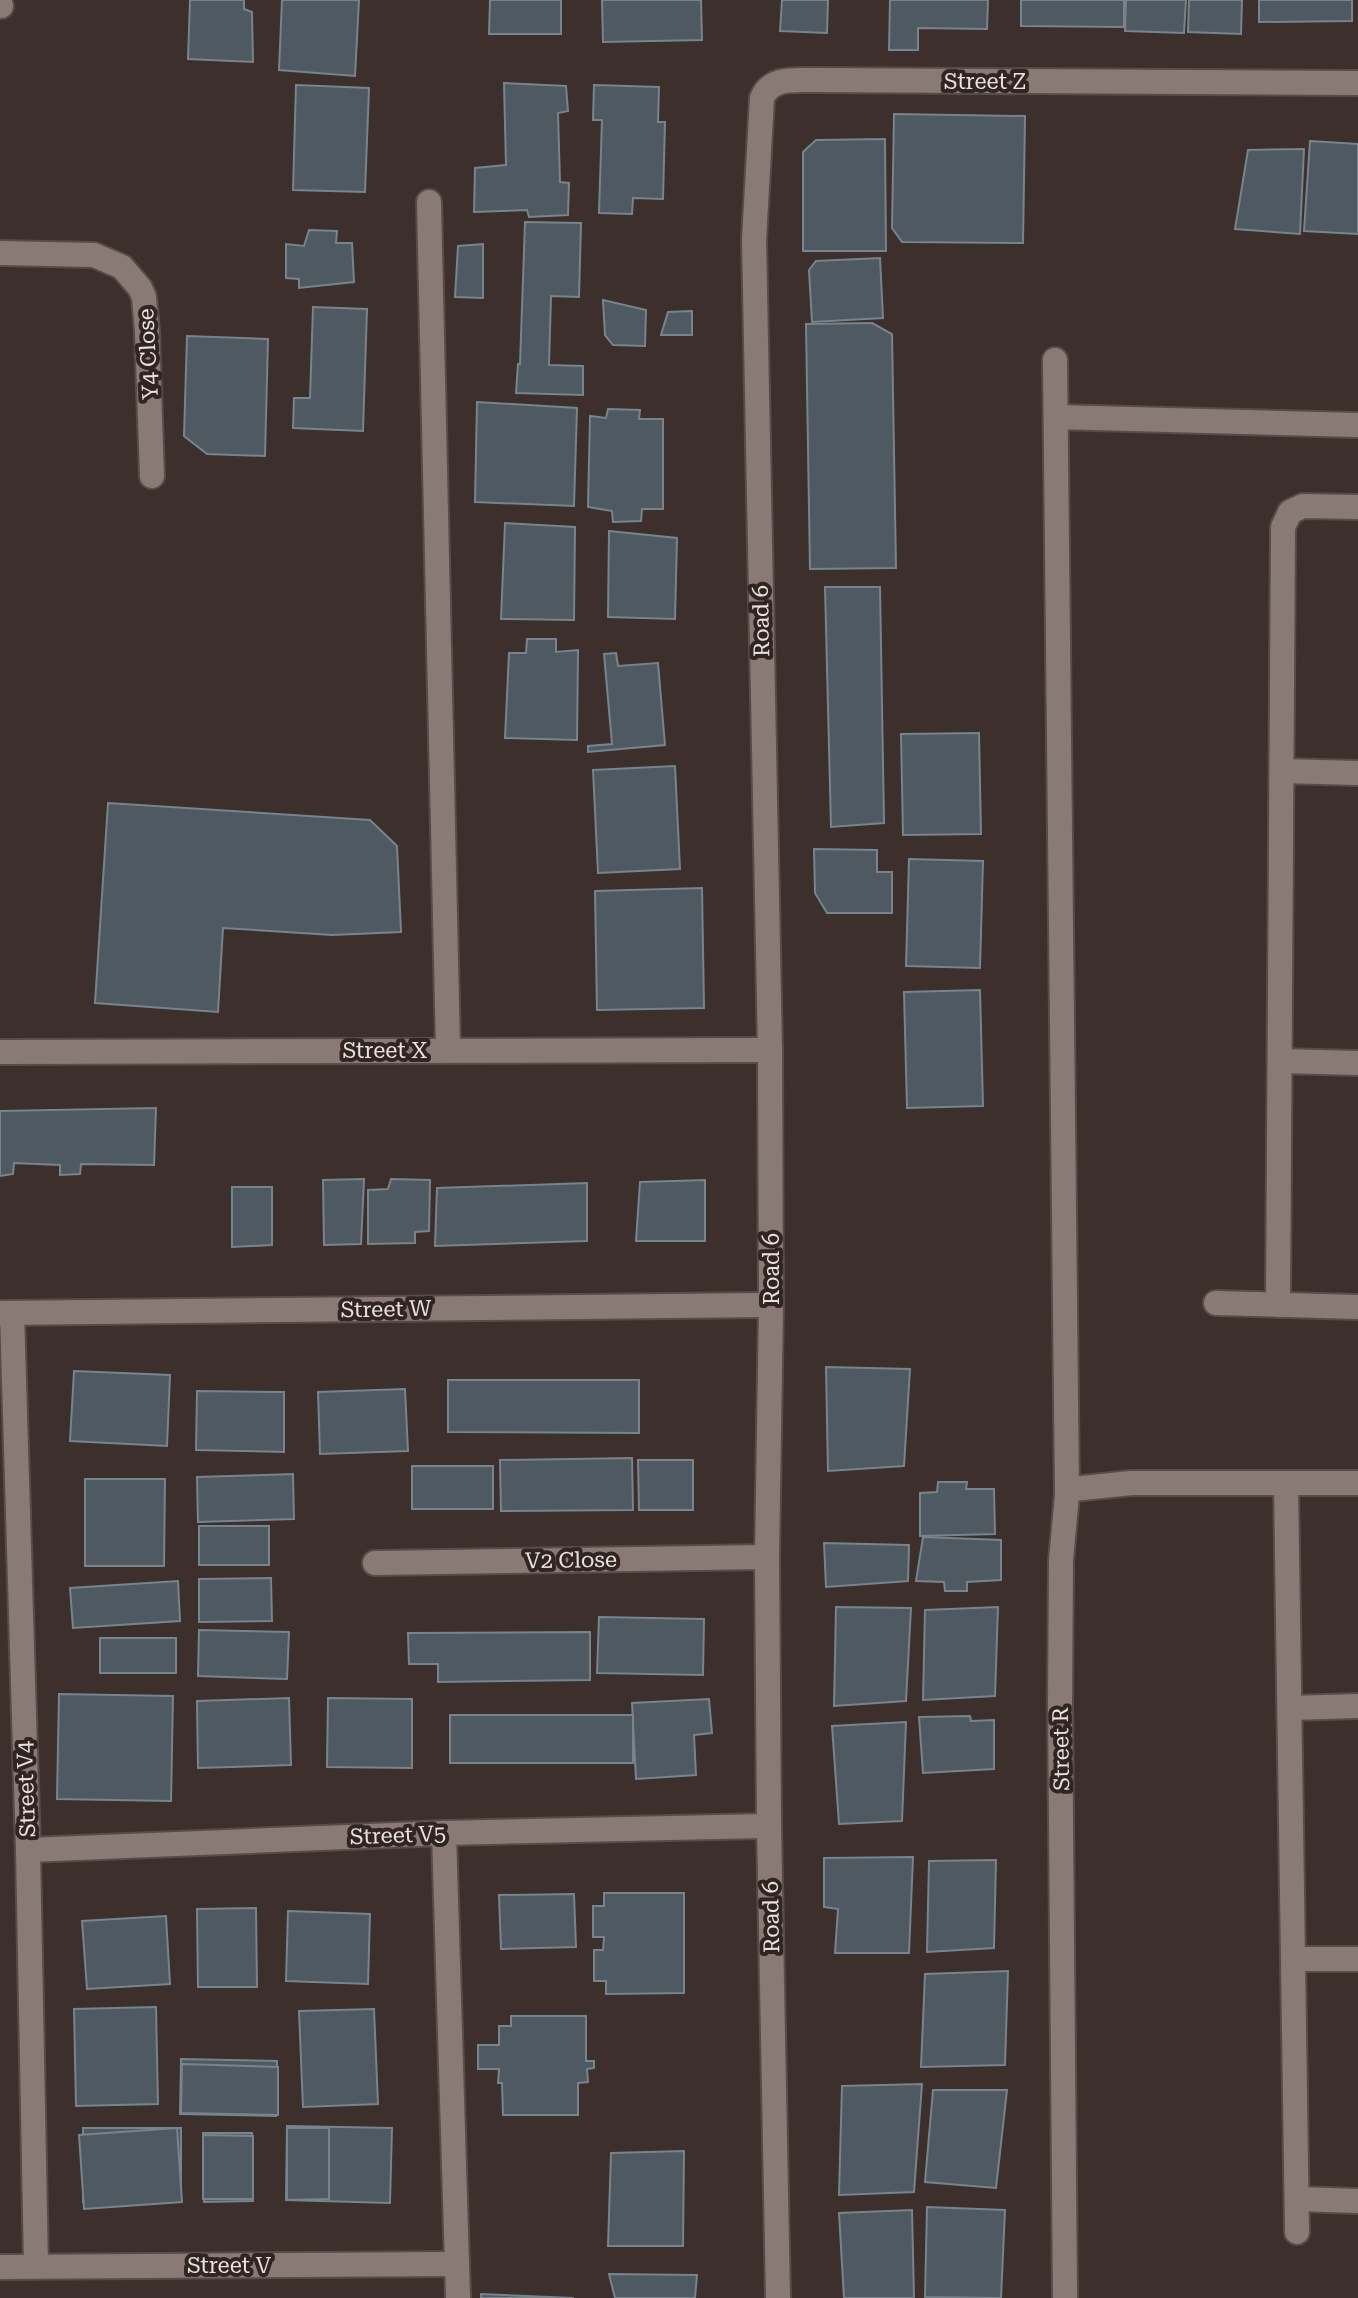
<svg xmlns="http://www.w3.org/2000/svg" width="1358" height="2298" viewBox="0 0 1358 2298" font-family="'Roboto Serif',serif">
<rect width="100%" height="100%" fill="#3c2f2c"/>
<!-- building -->
<g fill="#4e5961" stroke="#78848c" stroke-width="2">
<polygon points="190,0 244,0 244,9 252,12 253,62 188,59"/>
<polygon points="282,0 359,0 355,76 279,70"/>
<polygon points="490,0 561,0 561,34 489,34"/>
<polygon points="602,0 701,0 702,40 603,42"/>
<polygon points="782,0 828,0 827,33 780,31"/>
<polygon points="890,0 988,0 987,29 918,28 918,50 889,50"/>
<polygon points="1021,0 1124,0 1124,27 1021,26"/>
<polygon points="1126,0 1186,0 1184,33 1125,31"/>
<polygon points="1189,0 1242,0 1241,34 1188,32"/>
<polygon points="1259,0 1352,0 1352,21 1259,22"/>
<polygon points="504,83 566,86 568,111 558,113 560,182 569,183 568,215 529,217 527,210 474,212 475,168 506,165"/>
<polygon points="296,85 369,88 365,192 293,190"/>
<polygon points="594,85 659,87 658,122 665,122 663,199 633,198 632,214 599,213 602,120 593,120"/>
<polygon points="894,114 1025,116 1023,243 902,242 892,228"/>
<polygon points="885,139 886,251 803,251 803,152 816,140"/>
<polygon points="1310,141 1358,144 1358,234 1304,231"/>
<polygon points="1304,149 1300,234 1235,229 1248,150"/>
<polygon points="525,222 581,223 579,297 551,296 549,365 583,366 583,395 516,393 518,364 520,364"/>
<polygon points="309,230 337,231 336,243 352,243 354,282 299,288 299,279 286,278 286,244 304,246"/>
<polygon points="483,244 483,298 455,297 458,246"/>
<polygon points="880,258 883,318 812,322 809,270 816,261"/>
<polygon points="603,300 646,310 645,346 613,345 605,335"/>
<polygon points="313,307 367,309 363,431 293,428 294,398 310,398"/>
<polygon points="692,311 692,335 661,335 668,312"/>
<polygon points="872,323 892,334 896,568 810,569 806,324"/>
<polygon points="187,336 268,339 265,456 207,454 184,436"/>
<polygon points="477,402 577,408 574,506 475,502"/>
<polygon points="608,409 640,410 639,419 663,419 663,509 642,509 641,521 613,522 612,511 588,507 590,416 606,418"/>
<polygon points="505,523 575,527 574,620 501,619"/>
<polygon points="609,531 677,538 675,619 608,617"/>
<polygon points="825,587 880,587 884,823 831,827"/>
<polygon points="527,639 556,639 556,652 578,650 577,740 505,738 509,653 526,653"/>
<polygon points="616,653 618,666 658,663 665,745 588,752 588,746 612,744 604,654"/>
<polygon points="979,733 981,834 903,835 901,734"/>
<polygon points="675,766 680,869 598,873 593,770"/>
<polygon points="108,803 370,820 397,846 401,932 332,935 223,928 218,1012 95,1003"/>
<polygon points="814,849 877,850 877,872 892,872 892,913 827,913 815,893"/>
<polygon points="909,859 983,861 980,968 906,966"/>
<polygon points="702,888 704,1008 597,1010 595,891"/>
<polygon points="980,990 983,1106 907,1108 904,992"/>
<polygon points="156,1108 154,1165 81,1164 80,1174 60,1175 60,1165 14,1163 13,1174 0,1176 0,1111"/>
<polygon points="364,1179 361,1244 324,1245 323,1180"/>
<polygon points="391,1179 430,1180 429,1231 415,1232 415,1243 368,1244 368,1190 388,1189"/>
<polygon points="705,1180 705,1241 636,1241 640,1182"/>
<polygon points="587,1183 587,1241 435,1246 437,1188"/>
<polygon points="232,1187 272,1187 272,1245 232,1247"/>
<polygon points="826,1367 910,1369 904,1466 828,1471"/>
<polygon points="74,1371 170,1375 167,1446 70,1441"/>
<polygon points="448,1380 639,1380 639,1433 448,1432"/>
<polygon points="405,1389 408,1451 320,1454 318,1392"/>
<polygon points="197,1391 284,1392 284,1452 196,1450"/>
<polygon points="632,1458 633,1510 501,1511 500,1460"/>
<polygon points="638,1460 693,1460 693,1510 639,1510"/>
<rect x="412" y="1466" width="81" height="43"/>
<polygon points="293,1474 294,1519 198,1522 197,1477"/>
<polygon points="85,1479 165,1479 164,1566 85,1566"/>
<polygon points="938,1482 967,1482 966,1489 994,1489 995,1534 920,1536 920,1493 937,1492"/>
<rect x="199" y="1526" width="70" height="39"/>
<polygon points="923,1537 1001,1540 1001,1580 967,1582 967,1591 945,1591 944,1582 916,1581"/>
<polygon points="824,1543 909,1545 908,1581 826,1587"/>
<polygon points="271,1578 272,1621 199,1622 199,1579"/>
<polygon points="178,1581 180,1621 73,1628 70,1588"/>
<polygon points="836,1607 911,1608 906,1701 834,1706"/>
<polygon points="998,1607 995,1696 923,1700 925,1610"/>
<polygon points="599,1617 704,1619 703,1675 597,1673"/>
<polygon points="199,1630 289,1632 287,1679 198,1676"/>
<polygon points="590,1632 590,1680 438,1682 438,1664 409,1664 408,1633"/>
<rect x="100" y="1638" width="76" height="35"/>
<polygon points="59,1694 173,1696 171,1801 57,1799"/>
<polygon points="289,1698 291,1765 198,1768 197,1701"/>
<polygon points="328,1698 412,1699 412,1768 327,1767"/>
<polygon points="709,1699 712,1733 694,1735 696,1775 636,1779 632,1703"/>
<rect x="450" y="1715" width="183" height="48"/>
<polygon points="970,1716 971,1721 994,1720 994,1769 923,1773 919,1717"/>
<polygon points="906,1722 902,1821 839,1824 832,1726"/>
<polygon points="913,1857 909,1953 835,1953 838,1909 824,1907 824,1858"/>
<polygon points="996,1860 994,1948 927,1952 929,1861"/>
<polygon points="604,1893 684,1893 684,1993 606,1994 606,1981 594,1981 594,1950 603,1950 604,1937 593,1937 593,1906 604,1906"/>
<polygon points="574,1894 576,1947 501,1949 499,1895"/>
<polygon points="256,1908 257,1987 198,1987 197,1909"/>
<polygon points="288,1911 370,1914 368,1984 286,1981"/>
<polygon points="166,1916 170,1984 87,1989 82,1921"/>
<polygon points="1008,1971 1005,2065 921,2067 925,1974"/>
<polygon points="156,2007 158,2104 76,2106 74,2009"/>
<polygon points="374,2009 378,2104 303,2107 299,2011"/>
<polygon points="511,2016 586,2016 586,2061 594,2061 594,2068 587,2069 588,2082 578,2083 578,2115 503,2115 502,2083 498,2083 499,2069 478,2069 478,2045 499,2045 499,2026 511,2026"/>
<polygon points="181,2059 277,2061 276,2116 180,2114"/>
<polygon points="182,2064 278,2067 278,2115 181,2113"/>
<polygon points="922,2084 914,2192 839,2195 842,2086"/>
<polygon points="933,2090 1007,2090 996,2188 925,2182"/>
<polygon points="287,2126 392,2128 390,2203 286,2200"/>
<rect x="83" y="2128" width="98" height="74"/>
<polygon points="177,2128 182,2202 84,2209 79,2135"/>
<polygon points="287,2128 329,2128 329,2199 287,2200"/>
<polygon points="203,2133 252,2133 253,2201 204,2202"/>
<polygon points="203,2135 253,2136 253,2199 203,2199"/>
<polygon points="684,2151 683,2246 608,2246 611,2153"/>
<polygon points="927,2207 1005,2210 1001,2298 925,2297"/>
<polygon points="912,2210 914,2298 844,2298 839,2213"/>
<polygon points="609,2274 697,2275 695,2298 615,2298"/>
<polygon points="481,2294 574,2298 481,2298"/>
</g>
<g fill="none" stroke-linecap="round" stroke-linejoin="round">
<defs>
<g id="street">
<polyline points="0,6 1,6"/>
<polyline points="429,202 448,1049"/>
<polyline points="0,253 94,255 122,267 140,288 144,297 147,332 152,476"/>
<polyline points="1055,360 1067,1495"/>
<polyline points="1056,417 1358,425"/>
<polyline points="1282,771 1358,773"/>
<polyline points="0,1052 770,1050"/>
<polyline points="1280,1061 1358,1063"/>
<polyline points="1216,1303 1358,1307"/>
<polyline points="1278,1305 1283,527 1290,512 1303,506 1358,507"/>
<polyline points="0,1313 771,1305"/>
<polyline points="12,1313 28,1850 36,2266"/>
<polyline points="1286,1483 1297,2232"/>
<polyline points="375,1563 767,1557"/>
<polyline points="1290,1708 1358,1706"/>
<polyline points="444,1833 458,2298"/>
<polyline points="28,1850 444,1833 769,1826"/>
<polyline points="1293,1959 1358,1959"/>
<polyline points="1297,2199 1358,2201"/>
<polyline points="0,2267 457,2264"/>
<path d="M778,2298l-9,-472 -2,-269 4,-252 -1,-255 -16,-810 8,-142c9,-21 32,-18 51,-18l545,3"/>
<polyline points="1065,2298 1060,1703 1061,1560 1067,1495 1073,1489 1131,1483 1358,1483"/>
</g>
</defs>
<!-- street casing -->
<use href="#street" stroke="#564c49" stroke-width="28"/>
<!-- street -->
<use href="#street" stroke="#897a76" stroke-width="24"/>
</g>
<g text-anchor="middle" dominant-baseline="central" stroke-width="8" stroke-linejoin="round" paint-order="stroke">
<!-- street labels -->
<g font-size="22" fill="#eae2df" stroke="#312522">
<text x="985" y="81">Street Z</text>
<text transform="translate(148 354) rotate(-93)">Y4 Close</text>
<text transform="translate(761 621) rotate(-91)">Road 6</text>
<text x="385" y="1050">Street X</text>
<text transform="translate(771 1269) rotate(-90)">Road 6</text>
<text transform="translate(386 1309) rotate(-1)">Street W</text>
<text transform="translate(571 1560) rotate(-1)">V2 Close</text>
<text transform="translate(1061 1749) rotate(-91)">Street R</text>
<text transform="translate(26 1789) rotate(-92)">Street V4</text>
<text transform="translate(398 1835) rotate(-2)">Street V5</text>
<text transform="translate(771 1917) rotate(-91)">Road 6</text>
<text x="229" y="2265">Street V</text>
</g>
</g>
</svg>
